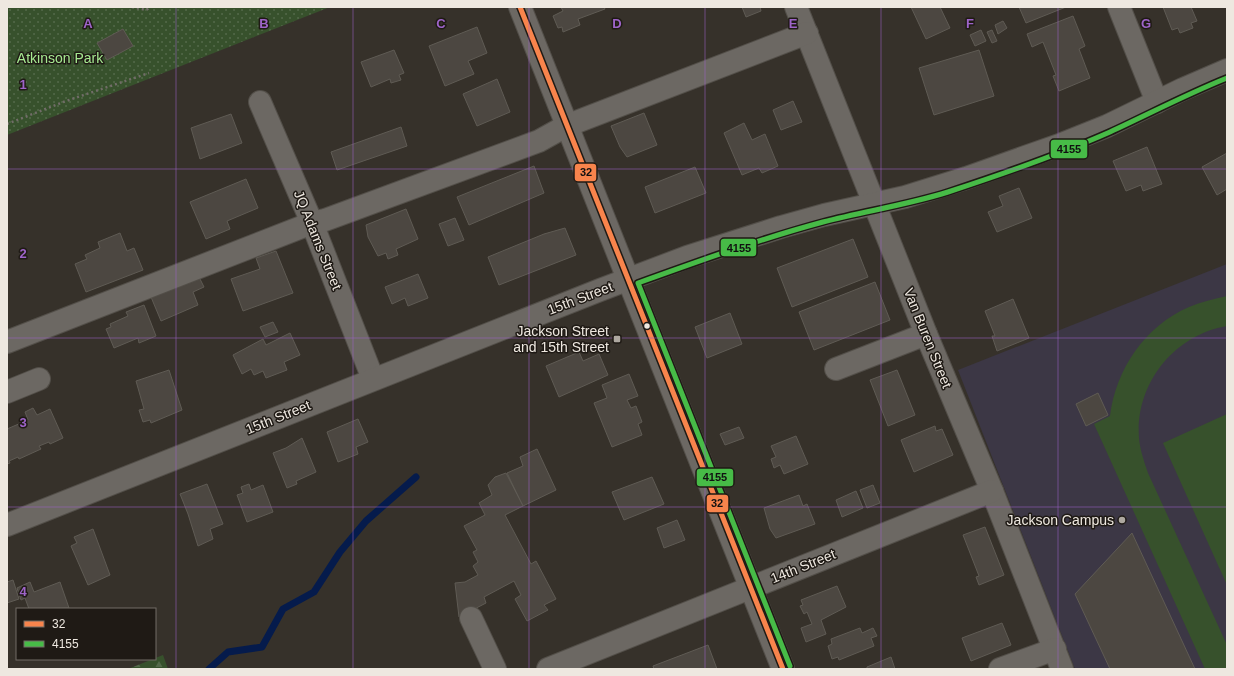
<svg xmlns="http://www.w3.org/2000/svg" width="1234" height="676" viewBox="0 0 1234 676" font-family="Helvetica,sans-serif">
<defs>
<pattern id="grass-dots" width="8" height="8" patternUnits="userSpaceOnUse"><rect width="8" height="8" fill="#37512c"/><path d="M2 2h.1M6 6h.1" fill="none" stroke="#546a4a" stroke-width="1.8" stroke-linecap="round"/></pattern>
<pattern id="forest-firs" width="22" height="20" patternUnits="userSpaceOnUse"><rect width="22" height="20" fill="#37512c"/><path d="M5 1l3.5 6h-7zM16 11l3.5 6h-7z" fill="#546a4a"/></pattern>
</defs>
<rect width="100%" height="100%" fill="#36312a"/>
<!-- education -->
<polygon fill="#3c3745" points="1227,264 1227,669 1075,669 958,370"/>
<!-- grass -->
<polygon fill="url(#grass-dots)" points="7,7 330,7 7,135"/>
<!-- forest -->
<polygon fill="url(#forest-firs)" points="163,655 168,669 128,669"/>
<!-- garden -->
<g fill="#37512c">
<path d="M1227,296v30c-53,9 -92,58 -88,112 1,12 5,23 9,35l79,172v24h-22l-111,-245 16,-8c6,-47 35,-90 79,-109 12,-5 25,-8 38,-11z"/>
<polygon points="1227,414 1227,585 1163,443"/>
</g>
<g fill="none" stroke-linecap="round" stroke-linejoin="round">
<!-- stream -->
<polyline stroke="#051b4c" stroke-width="7" points="209,669 228,652 262,647 283,609 314,592 340,552 366,521 416,477"/>
</g>
<!-- building -->
<g fill="#4c4741" stroke="#5f5b54">
<polygon points="561,7 604,7 605,9 578,19 580,25 563,32 562,27 558,28 553,16 563,11"/>
<polygon points="742,7 760,7 761,11 746,17"/>
<polygon points="911,7 940,7 950,28 926,39"/>
<polygon points="1019,7 1066,7 1026,23"/>
<polygon points="1163,7 1191,7 1197,21 1191,23 1193,28 1180,33 1178,28 1172,30"/>
<polygon points="1073,16 1085,46 1079,49 1090,78 1059,91 1053,76 1056,75 1043,42 1032,47 1027,34"/>
<polygon points="1003,21 1007,28 998,34 995,25"/>
<polygon points="477,27 487,53 468,61 474,74 445,86 429,46"/>
<polygon points="123,29 133,46 107,60 97,43"/>
<polygon points="981,30 986,41 975,46 970,35"/>
<polygon points="992,30 997,41 992,43 987,32"/>
<polygon points="394,50 404,73 399,75 401,80 391,83 390,79 371,87 361,62"/>
<polygon points="979,50 994,96 934,115 919,68"/>
<polygon points="497,79 510,112 477,126 463,94"/>
<polygon points="793,101 802,122 781,130 773,110"/>
<polygon points="644,113 657,145 627,157 620,147 611,126"/>
<polygon points="231,114 242,143 200,159 191,128"/>
<polygon points="744,123 752,140 765,134 778,166 762,173 759,168 742,175 724,133"/>
<polygon points="401,127 407,146 337,170 331,152"/>
<polygon points="1147,147 1162,184 1143,191 1141,185 1126,191 1113,161"/>
<polygon points="1227,153 1227,189 1217,195 1202,167"/>
<polygon points="534,166 544,193 469,225 457,197"/>
<polygon points="695,167 706,193 655,213 645,187"/>
<polygon points="246,179 258,208 227,221 230,229 206,239 190,202"/>
<polygon points="1019,188 1032,218 997,232 988,212 1003,206 999,196"/>
<polygon points="406,209 418,239 396,249 398,255 388,259 386,253 378,256 368,237 366,225"/>
<polygon points="455,218 464,240 448,246 439,224"/>
<polygon points="565,228 576,255 499,285 488,257 544,234"/>
<polygon points="120,233 127,251 134,248 143,270 86,292 75,264 87,259 85,255 100,248 98,242"/>
<polygon points="853,239 868,277 792,307 777,268"/>
<polygon points="276,251 293,293 243,311 231,279 260,269 256,258"/>
<polygon points="418,274 428,298 408,306 405,298 392,304 385,287"/>
<polygon points="199,277 204,287 193,292 198,305 161,321 151,297"/>
<polygon points="875,282 890,320 814,350 799,312"/>
<polygon points="1013,299 1029,338 997,351 992,336 995,336 985,311"/>
<polygon points="144,305 156,336 139,343 138,338 114,348 106,329 111,327 110,324 128,316 126,312"/>
<polygon points="730,313 742,344 707,358 695,327"/>
<polygon points="273,322 278,332 265,337 260,327"/>
<polygon points="290,333 300,355 284,362 287,370 266,378 263,371 254,375 251,369 242,374 233,355 263,339 266,345"/>
<polygon points="579,352 583,361 599,354 608,375 559,397 546,366"/>
<polygon points="169,370 182,410 151,423 150,420 143,422 139,410 144,409 136,381"/>
<polygon points="897,370 915,415 888,426 870,380"/>
<polygon points="629,374 638,396 627,400 631,408 636,406 642,422 638,424 642,435 612,447 594,403 607,398 602,385"/>
<polygon points="1098,393 1108,415 1086,426 1076,404"/>
<polygon points="33,408 37,415 50,409 63,438 50,444 49,442 39,446 41,449 19,459 18,457 9,461 10,463 7,464 7,429 28,420 25,412"/>
<polygon points="358,419 368,442 356,447 358,454 338,462 327,432"/>
<polygon points="935,426 936,431 942,429 953,455 914,472 901,440"/>
<polygon points="739,427 744,438 725,445 720,434"/>
<polygon points="796,436 808,464 784,474 780,465 774,468 771,459 776,457 771,446"/>
<polygon points="302,438 316,472 296,481 297,484 287,488 273,453 286,448"/>
<polygon points="537,449 556,490 523,506 507,473 523,466 520,457"/>
<polygon points="506,473 523,506 505,515 531,564 536,561 556,599 544,605 548,610 527,621 515,599 521,595 514,581 484,597 486,603 459,617 455,583 465,582 478,575 473,566 478,562 473,552 477,550 464,526 485,515 479,503 492,495 488,485 495,477"/>
<polygon points="652,477 664,504 624,520 612,492"/>
<polygon points="207,484 223,524 210,529 213,539 198,546 188,514 180,494"/>
<polygon points="249,484 251,490 263,485 273,512 247,522 237,495 243,493 241,487"/>
<polygon points="873,485 880,503 867,508 860,490"/>
<polygon points="856,491 863,508 842,517 836,500"/>
<polygon points="799,495 803,506 807,504 815,524 776,538 770,529 764,508"/>
<polygon points="677,520 685,540 664,548 657,528"/>
<polygon points="985,527 1004,575 979,585 976,577 979,576 963,535"/>
<polygon points="93,529 110,575 88,585 71,546 77,543 74,537"/>
<polygon points="1132,533 1195,669 1110,669 1075,594"/>
<polygon points="13,580 19,599 7,603 7,582"/>
<polygon points="30,582 34,592 60,582 69,608 29,609 25,598 21,600 17,588"/>
<polygon points="837,586 846,607 821,620 826,634 806,642 801,628 812,624 807,612 804,614 800,606 803,605 801,600"/>
<polygon points="1002,623 1011,645 971,661 962,638"/>
<polygon points="860,628 862,633 873,628 877,636 871,638 874,646 839,660 838,657 832,659 828,646 832,644 831,639"/>
<polygon points="708,645 717,669 654,669 653,666"/>
<polygon points="891,657 895,669 867,669 867,667"/>
</g>
<g fill="none" stroke-linecap="round" stroke-linejoin="round">
<defs>
<g id="minor">
<polyline points="520,7 783,669"/>
<polyline points="796,7 926,334 992,491 1062,669"/>
<polyline points="1119,7 1157,102"/>
<polyline points="260,102 312,223 373,379"/>
<polyline points="7,342 312,223 325,220 539,141 566,126 807,33"/>
<polyline points="836,369 926,334"/>
<polyline points="7,392 39,379"/>
<polyline points="7,525 600,290 687,257 781,227 824,215 905,197 966,178 1062,144 1107,126 1183,89 1227,70"/>
<polyline points="471,618 495,669"/>
<polyline points="548,669 992,491"/>
<polyline points="1000,669 1055,649"/>
</g>
</defs>
<!-- minor casing -->
<use href="#minor" stroke="#534f49" stroke-width="24"/>
<!-- path -->
<g stroke="#716d68" stroke-width="2.5" stroke-dasharray="2 3" stroke-linecap="butt">
<polyline points="132,7 146,10 151,7"/>
<polyline points="7,124 66,101 149,73"/>
</g>
<!-- minor -->
<use href="#minor" stroke="#6c6863" stroke-width="22"/>
<defs>
<polyline id="bus-1" points="520,7 783,669"/>
<path id="bus-2" d="M790,666l-152,-383c61,-22 122,-44 185,-61 42,-11 84,-17 125,-30 55,-18 110,-37 162,-60 39,-18 77,-38 117,-54"/>
</defs>
<!-- bus-1 casing -->
<use href="#bus-1" stroke="#1f1a15" stroke-width="8"/>
<!-- bus-2 casing -->
<use href="#bus-2" stroke="#1f1a15" stroke-width="8"/>
<!-- bus-1 -->
<use href="#bus-1" stroke="#f8844c" stroke-width="5"/>
<!-- bus-2 -->
<use href="#bus-2" stroke="#47bb47" stroke-width="5"/>
</g>
<!-- grid -->
<path fill="none" stroke="#9e64c9" stroke-width="1" stroke-opacity="0.55" d="M176,7v662M353,7v662M529,7v662M705,7v662M881,7v662M1058,7v662M7,169h1220M7,338h1220M7,507h1220"/>
<!-- markers -->
<circle fill="#eee8e0" stroke="#1f1a15" stroke-width="1.5" cx="647" cy="326" r="3.5"/>
<g fill="#aea8a0" stroke="#1f1a15" stroke-width="1.5">
<rect x="613" y="335" width="8" height="8" rx="2"/>
<circle cx="1122" cy="520" r="4"/>
</g>
<g text-anchor="middle" dominant-baseline="central" stroke-width="3" stroke-linejoin="round" paint-order="stroke">
<!-- park labels -->
<g font-size="14" fill="#a6e991" stroke="#1f1a15">
<text x="60" y="58">Atkinson Park</text>
</g>
<!-- street labels -->
<g font-size="14" fill="#eee8e0" stroke="#1f1a15">
<text transform="translate(318 240) rotate(68)">JQ Adams Street</text>
<text transform="translate(580 298) rotate(-21)">15th Street</text>
<text transform="translate(928 338) rotate(68)">Van Buren Street</text>
<text transform="translate(278 417) rotate(-22)">15th Street</text>
<text transform="translate(803 566) rotate(-22)">14th Street</text>
</g>
<!-- poi labels -->
<g font-size="14" fill="#eee8e0" stroke="#1f1a15" text-anchor="end">
<text x="609" y="331">Jackson Street<tspan x="609" dy="16">and 15th Street</tspan></text>
<text x="1114" y="520">Jackson Campus</text>
</g>
</g>
<g font-size="13" text-anchor="middle" font-weight="bold" fill="#9e64c9" stroke="#1f1a15" stroke-width="3" stroke-linejoin="round" paint-order="stroke">
<text x="88" y="28">A</text>
<text x="264" y="28">B</text>
<text x="441" y="28">C</text>
<text x="617" y="28">D</text>
<text x="793" y="28">E</text>
<text x="970" y="28">F</text>
<text x="1146" y="28">G</text>
<text x="23" y="89">1</text>
<text x="23" y="258">2</text>
<text x="23" y="427">3</text>
<text x="23" y="596">4</text>
</g>
<g stroke="#1f1a15" stroke-width="1.5">
<rect x="1050" y="139" width="38" height="20" rx="4" fill="#47bb47"/>
<rect x="574" y="163" width="23" height="19" rx="4" fill="#f8844c"/>
<rect x="720" y="238" width="37" height="19" rx="4" fill="#47bb47"/>
<rect x="696" y="468" width="38" height="19" rx="4" fill="#47bb47"/>
<rect x="706" y="494" width="23" height="19" rx="4" fill="#f8844c"/>
</g>
<g font-size="11" text-anchor="middle" font-weight="bold" fill="#111">
<text x="1069" y="153">4155</text>
<text x="586" y="176">32</text>
<text x="739" y="252">4155</text>
<text x="715" y="481">4155</text>
<text x="717" y="507">32</text>
</g>
<!-- border -->
<rect width="1234" height="676" fill="none" stroke="#eee8e0" stroke-width="16"/>
<!-- legend -->
<rect x="16" y="608" width="140" height="52" fill="#1f1a15" stroke="#726c66"/>
<rect x="24" y="621" width="20" height="6" fill="#f8844c" stroke="#726c66"/>
<text x="52" y="628" font-size="12" fill="#eee8e0">32</text>
<rect x="24" y="641" width="20" height="6" fill="#47bb47" stroke="#726c66"/>
<text x="52" y="648" font-size="12" fill="#eee8e0">4155</text>
</svg>
